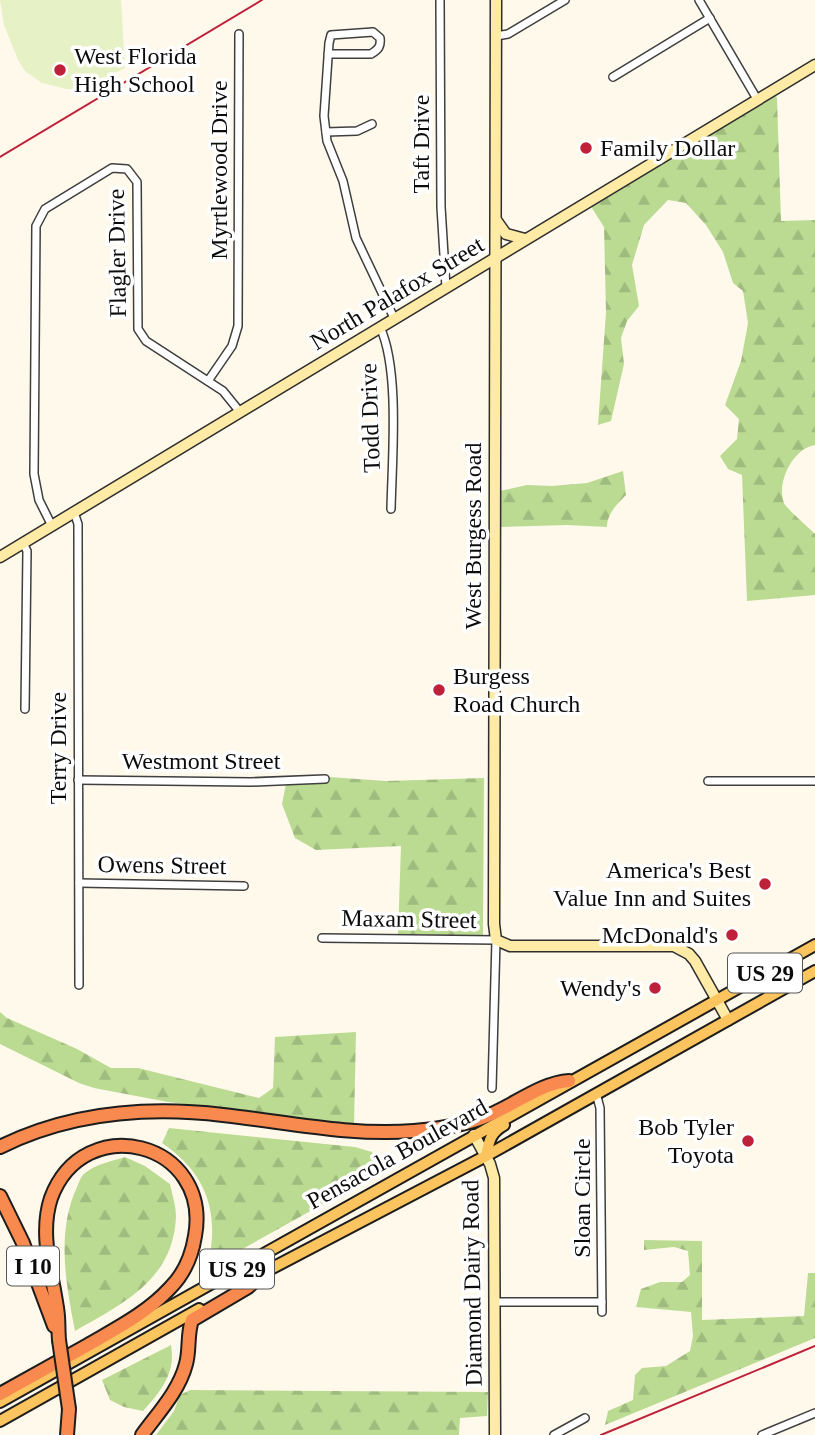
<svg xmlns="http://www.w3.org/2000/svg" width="815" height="1435" viewBox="0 0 815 1435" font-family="'Times New Roman',serif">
<defs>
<pattern id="forest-firs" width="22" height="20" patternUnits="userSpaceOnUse" patternTransform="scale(1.75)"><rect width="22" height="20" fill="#bbdb93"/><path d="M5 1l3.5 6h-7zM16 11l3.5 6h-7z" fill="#a0bb7e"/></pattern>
</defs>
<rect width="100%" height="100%" fill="#fff9eb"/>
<!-- forest -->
<g fill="url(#forest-firs)">
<path d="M774,93l3,5 4,123 34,-1v225c-22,3 -39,38 -31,58 1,4 25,25 31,31v61l-68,6 -5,-126 -14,-6 -8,-13 17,-17 2,-20 -14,-14 16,-44 7,-38 -5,-32 -10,-8 -10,-31 -17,-27 -20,-22 -18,-3 -24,25 -12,40 7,41 -12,15 -6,17 3,26 -13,57 -13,4 8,-113 -2,-85 -14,-22z"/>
<path d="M623,471l3,24c-9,9 -19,19 -19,32l-40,-2 -67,2v-36l27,-6 25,1 35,-3z"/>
<polygon points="329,777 386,781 484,778 483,936 398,934 401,846 316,850 295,838 282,804 286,784 328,783"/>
<polygon points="0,1012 7,1018 77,1049 111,1068 138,1068 259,1098 273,1088 275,1037 356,1032 354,1124 168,1102 94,1088 79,1083 0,1044"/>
<path d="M169,1128l186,19 17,5 7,15 -38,27 -120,67 -10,-13c6,-46 -11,-79 -49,-105z"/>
<path d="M125,1157l20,9 25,18c2,10 6,22 6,32 -2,63 -52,87 -101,115 -9,-46 -19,-99 2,-144 2,-5 4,-11 8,-14 11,-9 27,-12 40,-16z"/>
<polygon points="644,1240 702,1241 702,1320 804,1316 808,1273 815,1273 815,1338 605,1425 608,1411 633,1400 635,1375 642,1368 666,1366 690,1351 693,1336 691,1312 636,1307 641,1289 660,1282 682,1282 690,1275 688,1251 674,1247 644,1250"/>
<path d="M171,1345c5,28 -10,46 -28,66l-19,-4 -14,-7 -8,-20z"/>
<polygon points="190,1390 488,1392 487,1416 460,1418 459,1435 156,1435 174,1411 180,1395"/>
</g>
<!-- pitch -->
<polygon fill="#e7f1c6" points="0,0 121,0 125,68 81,90 67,89 42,83 25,71 18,60 4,25"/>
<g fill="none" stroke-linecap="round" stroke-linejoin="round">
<defs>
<g id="street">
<polyline points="440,0 441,207 446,287"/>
<polyline points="699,0 757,99"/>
<polyline points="496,36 508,34 565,0"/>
<path d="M328,54h43c8,-5 10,-8 9,-16l-7,-6 -42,3 -2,8 -5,73 3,25 16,40 13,57 38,80"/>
<polyline points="613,77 710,18"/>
<polyline points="326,132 357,131 372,124"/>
<path d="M380,327c20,43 12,133 11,182"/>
<polyline points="208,381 232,346 238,326 239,34"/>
<polyline points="74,512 78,524 78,538 79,985"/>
<polyline points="52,526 39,500 34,474 36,226 45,209 112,168 127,169 137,182 138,329 146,341 223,391 240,412"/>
<polyline points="23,543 27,551 25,709"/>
<polyline points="78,780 251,782 325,779"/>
<polyline points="708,781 815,781"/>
<polyline points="79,883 244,886"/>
<polyline points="322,938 496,940 492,1088"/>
<polyline points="596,1093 600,1108 602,1312"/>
<polyline points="494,1302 602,1302"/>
<polyline points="554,1435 585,1418"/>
<polyline points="762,1435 815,1413"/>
</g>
<g id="secondary">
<polyline points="496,0 494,924 496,940 510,946 674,946 689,954 695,961 728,1020"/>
<polyline points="496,220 506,234 525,239"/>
<polyline points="0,557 815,65"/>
<polyline points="474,1135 490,1164 494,1178 495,1435"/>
</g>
<g id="primary">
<path d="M486,1156c3,-15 4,-23 18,-31"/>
<polyline points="259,1275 486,1156 815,971"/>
<polyline points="0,1402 815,945"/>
<polyline points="0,1421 199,1309"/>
</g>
<g id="highway">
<path d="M0,1147c69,-34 147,-41 223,-32 64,7 127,21 191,16 23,-2 46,-5 68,-13 29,-10 57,-35 87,-37"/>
<polyline points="0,1196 23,1243 54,1326"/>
<path d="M0,1394c29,-16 59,-33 88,-49 29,-17 59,-32 82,-57 14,-14 22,-33 25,-52 17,-94 -111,-127 -144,-38 -12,36 1,74 6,110 2,10 1,21 2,32"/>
<polyline points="67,1435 69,1409"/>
<path d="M142,1435c16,-22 37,-44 44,-71 4,-14 1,-30 6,-44l56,-33 17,-15"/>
</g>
</defs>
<!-- street casing -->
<use href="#street" stroke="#3f3f3f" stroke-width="10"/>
<!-- secondary casing -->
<use href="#secondary" stroke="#2e2e2e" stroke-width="13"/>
<!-- primary casing -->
<use href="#primary" stroke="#1d1d1d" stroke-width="14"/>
<!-- highway casing -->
<use href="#highway" stroke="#1d1d1d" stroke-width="16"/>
<!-- street -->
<use href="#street" stroke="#fff" stroke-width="7"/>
<!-- secondary -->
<use href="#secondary" stroke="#ffeba6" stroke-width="10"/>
<!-- primary -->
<use href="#primary" stroke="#fcc45e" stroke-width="10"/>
<!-- highway -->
<use href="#highway" stroke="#f88a50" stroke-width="12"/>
<!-- rail -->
<g stroke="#bf213a" stroke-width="2">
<polyline points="0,157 262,0"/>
<polyline points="601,1435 815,1346"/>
</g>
<defs>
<polyline id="highway-bridge" points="59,1340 69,1409"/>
</defs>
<!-- highway-bridge casing -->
<use href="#highway-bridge" stroke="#1d1d1d" stroke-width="16" stroke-linecap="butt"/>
<!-- highway-bridge -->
<use href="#highway-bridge" stroke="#f88a50" stroke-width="12"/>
</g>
<!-- markers -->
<g fill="#bf213a" stroke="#fff" stroke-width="2.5">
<circle cx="60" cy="70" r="7"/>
<circle cx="586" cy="148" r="7"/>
<circle cx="439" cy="690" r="7"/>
<circle cx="765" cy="884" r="7"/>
<circle cx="732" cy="935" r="7"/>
<circle cx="655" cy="988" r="7"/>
<circle cx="748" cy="1141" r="7"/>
</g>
<g text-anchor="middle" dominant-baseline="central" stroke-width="7" stroke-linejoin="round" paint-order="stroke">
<!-- shield labels -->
<g fill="#fff" stroke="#555" stroke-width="2">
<rect x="728" y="953.5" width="74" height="39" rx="5"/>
<rect x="7" y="1246.5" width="52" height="39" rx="5"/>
<rect x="200" y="1249.5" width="74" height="39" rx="5"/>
</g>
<g font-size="23" font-weight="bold" fill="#0c0c0c">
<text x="765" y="973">US 29</text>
<text x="33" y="1266">I 10</text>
<text x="237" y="1269">US 29</text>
</g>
<!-- poi labels -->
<g font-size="24" fill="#0c0c0c" stroke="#fff" text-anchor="end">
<text x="74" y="56" text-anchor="start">West Florida<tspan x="74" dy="28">High School</tspan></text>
<text x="600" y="148" text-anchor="start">Family Dollar</text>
<text x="453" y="676" text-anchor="start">Burgess<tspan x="453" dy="28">Road Church</tspan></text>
<text x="751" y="870">America's Best<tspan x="751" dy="28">Value Inn and Suites</tspan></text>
<text x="718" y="935">McDonald's</text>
<text x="641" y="988">Wendy's</text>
<text x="734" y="1127">Bob Tyler<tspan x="734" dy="28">Toyota</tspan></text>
</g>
<!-- street labels -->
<g font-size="24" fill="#0c0c0c" stroke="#fff">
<text transform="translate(421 144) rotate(-90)">Taft Drive</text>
<text transform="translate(219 170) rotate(-90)">Myrtlewood Drive</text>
<text transform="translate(117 253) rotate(-91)">Flagler Drive</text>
<text transform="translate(397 293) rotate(-31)">North Palafox Street</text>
<text transform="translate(370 418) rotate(-92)">Todd Drive</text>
<text transform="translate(473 536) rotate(-90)">West Burgess Road</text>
<text transform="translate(58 748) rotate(-90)">Terry Drive</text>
<text x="201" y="761">Westmont Street</text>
<text transform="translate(162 865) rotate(1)">Owens Street</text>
<text transform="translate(409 919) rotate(1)">Maxam Street</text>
<text transform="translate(397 1154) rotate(-29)">Pensacola Boulevard</text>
<text transform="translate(582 1198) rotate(-90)">Sloan Circle</text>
<text transform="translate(472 1283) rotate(-91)">Diamond Dairy Road</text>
</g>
</g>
</svg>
